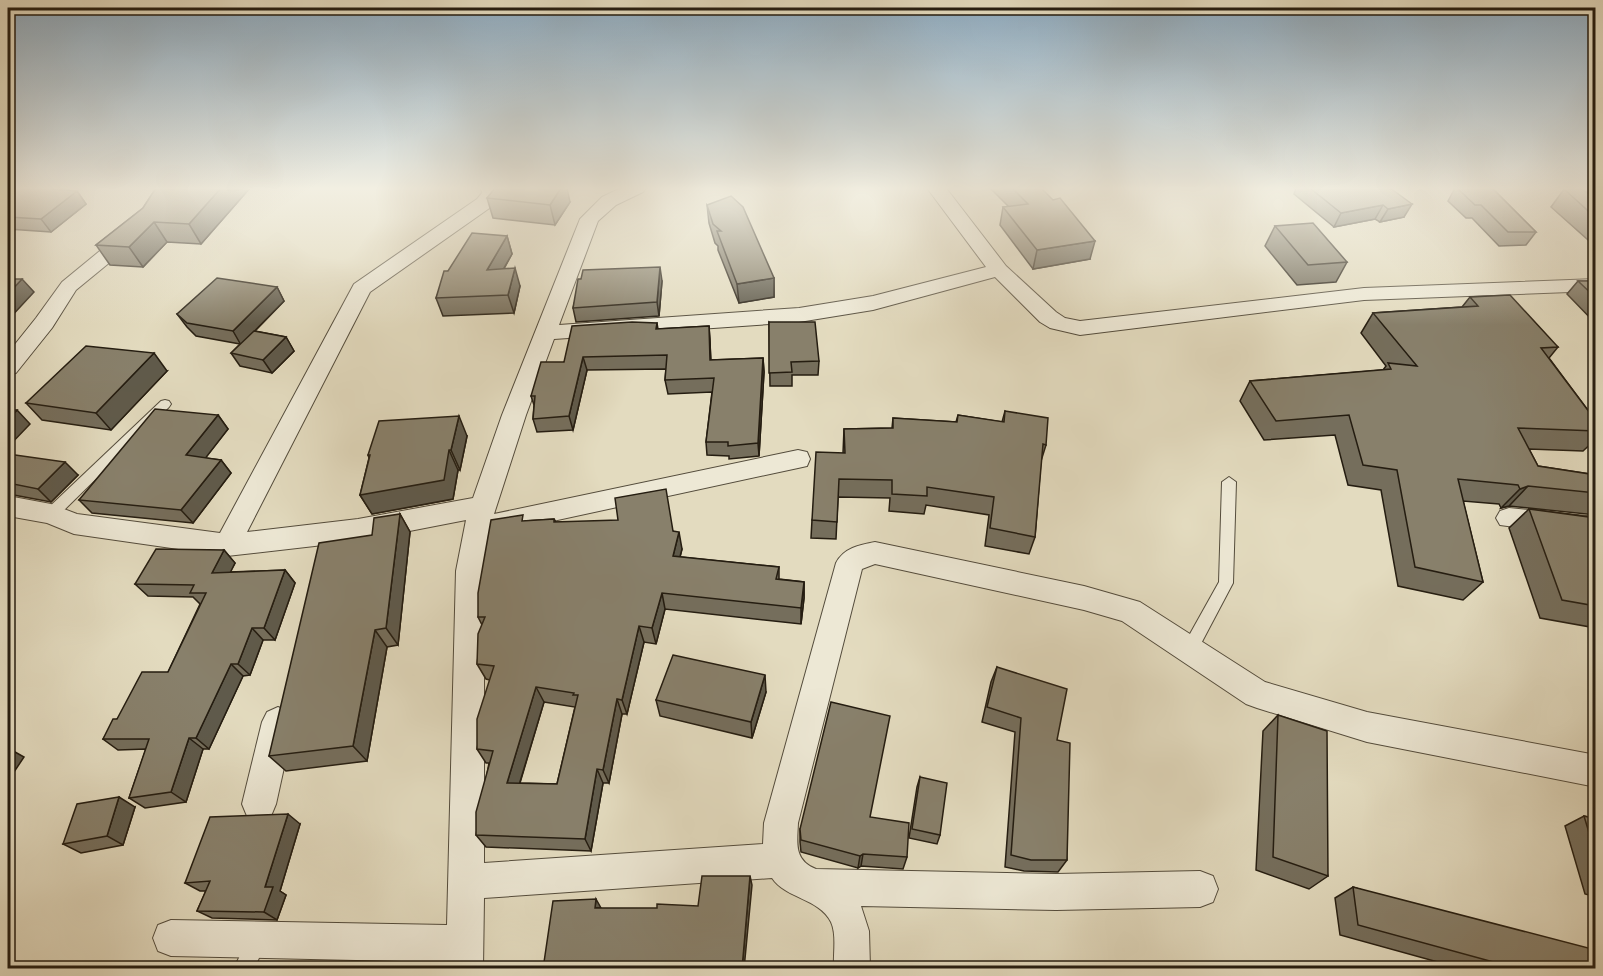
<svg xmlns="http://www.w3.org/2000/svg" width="1603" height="976" viewBox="0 0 1603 976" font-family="'Gentium Book Plus',serif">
<rect width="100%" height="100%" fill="#e3dbbf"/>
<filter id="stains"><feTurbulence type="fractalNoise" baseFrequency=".00333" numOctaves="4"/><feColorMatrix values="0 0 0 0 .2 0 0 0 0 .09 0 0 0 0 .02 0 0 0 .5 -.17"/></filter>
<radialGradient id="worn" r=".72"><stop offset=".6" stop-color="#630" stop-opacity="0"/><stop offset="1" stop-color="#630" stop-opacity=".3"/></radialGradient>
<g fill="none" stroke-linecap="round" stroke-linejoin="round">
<defs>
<g id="service">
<polygon points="165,400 169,401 171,404 169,407 56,518 46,518 44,514 46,510 161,401"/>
<polygon points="1229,477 1236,482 1233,583 1195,655 1189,657 1183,655 1181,650 1219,582 1222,482"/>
<polygon points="257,932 264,935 267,942 254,968 234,968 250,935"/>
</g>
<g id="minor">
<polygon points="161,188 179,188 154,226 76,290 52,328 16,373 8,375 8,353 36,318 62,282 140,218"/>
<path d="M481,188h18l1,5 -9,14 -121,85 -123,240 111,-13 115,-21 29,-83 78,-196 22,-22 19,-9h25l-3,4 -27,13 -18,16 -39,104 240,-17 74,-12 113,-29 -59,-79h19l60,78 50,46 9,6 15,3 284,-33 232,-9v12l-232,9 -284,35 -30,-7 -10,-6 -45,-45 -122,33 -74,12 -245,17 -28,76 -32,99 304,-64 9,2 3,7 -3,7 -9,2 -310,67 -4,36v292l279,-19 1,-21 72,-260c8,-15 23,-18 39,-21l209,44 56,16 125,80 102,30 229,43v32l-229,-45 -110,-34 -11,-4 -124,-83 -38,-11 -209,-46 -13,5 -64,254c-1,21 -4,37 18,46l240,5 144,-3 13,5 5,13 -5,13 -13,5 -144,3 -195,-4 8,25 1,37h-36c-1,-13 3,-33 -3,-46 -12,-24 -45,-23 -59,-44l-288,20 -1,70h-36l-1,-6 -275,-6 -13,-5 -5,-13 5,-13 13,-5 276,5 9,-354 10,-51 -108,21 -131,15 -153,-22 -27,-11 -39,-7v-20l43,8 26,10 143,19 134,-249 123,-85 5,-6z"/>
<polygon points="1573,188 1595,188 1596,202 1590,201"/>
<polygon points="1509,508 1596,517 1596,538 1500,525 1496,518 1500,511"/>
<polygon points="278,707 289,712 294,722 276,804 271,816 259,821 247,816 242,804 262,722 267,712"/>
</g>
</defs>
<!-- service casing -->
<use href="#service" stroke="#544c3c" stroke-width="2"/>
<!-- minor casing -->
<use href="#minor" stroke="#544c3c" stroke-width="2"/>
<!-- service -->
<use href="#service" fill="#ede8d5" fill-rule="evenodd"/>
<!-- minor -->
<use href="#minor" fill="#ede8d5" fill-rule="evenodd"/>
</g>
<!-- wall -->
<g fill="#756e5c" stroke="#251d11" stroke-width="1.5" fill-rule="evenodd">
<polygon points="8,188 77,191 86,204 51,232 8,229"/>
<polygon points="156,188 250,188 201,244 167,242 143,267 110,265 96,245 143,208"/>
<polygon points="990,188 1041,188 1090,259 1033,269 1000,225 1003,207 1009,207"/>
<polygon points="1296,188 1390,188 1404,217 1380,222 1375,219 1334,227 1294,194"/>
<polygon points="1455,188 1492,188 1536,232 1526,245 1499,246 1472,218 1466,218 1448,201"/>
<polygon points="1565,188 1596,198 1596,247 1551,207"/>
<polygon points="487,198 570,202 555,225 493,218"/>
<polygon points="707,205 774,278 774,297 739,303 718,250 718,246 715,243 709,223"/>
<polygon points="1275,226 1347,262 1336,282 1297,285 1265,246"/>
<polygon points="507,236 512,254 504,269 520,286 514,313 443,316 436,298 448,271"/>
<polygon points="581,279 662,281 659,316 576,322 573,308"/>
<polygon points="1578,281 1596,281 1596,324 1567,294"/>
<polygon points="277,287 284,301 255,331 286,337 294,351 272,373 240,366 231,353 240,344 196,336 187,327 177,314"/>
<polygon points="1470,297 1558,347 1549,358 1596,421 1596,439 1583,451 1529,449 1538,466 1596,475 1596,515 1509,506 1501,508 1499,504 1463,501 1483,582 1463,600 1398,586 1381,490 1348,485 1335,435 1264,440 1240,401 1250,381 1383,370 1386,366 1361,333 1373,313 1462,307"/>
<polygon points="769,322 819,361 818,375 792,375 792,386 770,386"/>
<polygon points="657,323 658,329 709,326 711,360 763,358 764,372 759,456 729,459 729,456 707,455 706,442 712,392 668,394 665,380 666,369 587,370 573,430 537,432 533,419 534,405 531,396 564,362"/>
<polygon points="167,371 111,430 42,420 26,403"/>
<polygon points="1005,411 1046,445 1041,461 1035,537 1029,554 985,546 989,515 926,505 924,514 889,511 890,498 838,497 836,539 811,538 812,520 843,453 844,429 892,428 893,418 956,422 958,415 1002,422"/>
<polygon points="218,415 228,429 205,458 221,460 231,473 193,523 92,513 79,500"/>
<polygon points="467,436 460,470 458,470 453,499 372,514 360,495 369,458 368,455"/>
<polygon points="8,454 78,475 51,502 8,494 8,495"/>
<polygon points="1529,509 1596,518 1596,628 1540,618 1509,528"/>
<polygon points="400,514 410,532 398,645 387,647 367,761 286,771 269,756 372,535"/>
<path d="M554,519l2,3 117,9 9,18 -2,8 99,10v12l25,3v16l-3,26 -136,-15 -9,35 -12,-2 -17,72h-5l-13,69h-6l-12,68 -105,-4 -10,-12 13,-72h-3l-9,-14 13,-69 -4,-1 -9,-15 5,-39 -4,-8 47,-96zM544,702l31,5 -18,77 -37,-1z"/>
<polygon points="224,550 235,563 230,572 285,570 295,583 275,640 263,640 250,675 243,676 209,749 203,749 186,802 145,808 129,798 146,749 118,750 103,739 117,719 168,672 200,604 193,597 148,596 135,584"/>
<polygon points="997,667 1057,740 1067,860 1058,872 1024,871 1005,867 1015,732 982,722 991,682"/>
<polygon points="766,692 752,738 660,716 656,700"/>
<polygon points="1278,715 1328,876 1309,889 1256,870 1263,731"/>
<polygon points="920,777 940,835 937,844 909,838 917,787"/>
<polygon points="135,807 123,845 81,853 63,844"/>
<polygon points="1584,816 1596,819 1596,897 1585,894 1565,826"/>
<polygon points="870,817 907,857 903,869 861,866 858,868 801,852 800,842 800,829"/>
<polygon points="300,824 280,891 286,895 277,920 212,918 197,911 206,891 200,891 185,883"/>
<polygon points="1353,887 1596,969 1463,969 1340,935 1335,898"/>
</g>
<!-- shaded-wall -->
<g fill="#5f5a4b" stroke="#251d11" stroke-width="1.5">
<polygon points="221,188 250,188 201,244 189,224"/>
<polygon points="561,188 567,188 570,202 555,225 550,205"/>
<polygon points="77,191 86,204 51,232 41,219"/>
<polygon points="1412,204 1404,217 1380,222 1388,209"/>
<polygon points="1383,205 1375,219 1334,227 1341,213"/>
<polygon points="154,222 167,242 143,267 129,247"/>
<polygon points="507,236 512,254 493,287 487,270"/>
<polygon points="1095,241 1090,259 1033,269 1037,250"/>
<polygon points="660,267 662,281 659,316 657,302"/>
<polygon points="515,268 520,286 514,313 508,295"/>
<polygon points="774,278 774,297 739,303 737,284"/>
<polygon points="22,279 34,292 9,319 8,318 8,294"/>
<polygon points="277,287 284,301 241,345 233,331"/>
<polygon points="709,326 710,340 711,374 710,360"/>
<polygon points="286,337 294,351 272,373 263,360"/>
<polygon points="154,353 167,371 111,430 96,413"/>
<polygon points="583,357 587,370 573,430 569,416"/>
<polygon points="763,358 764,372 759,456 758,443"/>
<polygon points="17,410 30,424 8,447 8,420"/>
<polygon points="218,415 228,429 197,469 186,455"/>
<polygon points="459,416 467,436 460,470 451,450"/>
<polygon points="449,450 458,470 453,499 372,514 360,495"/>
<polygon points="221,460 231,473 193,523 181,510"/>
<polygon points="65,462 78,475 51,502 38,489"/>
<polygon points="1528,486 1509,506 1501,508 1520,489"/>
<polygon points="400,514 410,532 398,645 386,628"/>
<polygon points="679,532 682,549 676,572 673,556"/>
<polygon points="224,550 235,563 224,585 212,573"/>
<polygon points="285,570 295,583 275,640 264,628"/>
<polygon points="804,582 804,598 801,624 801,608"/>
<polygon points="662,593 665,609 656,644 652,628"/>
<polygon points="639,626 644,642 627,714 622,700"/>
<polygon points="252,628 263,640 250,675 238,664"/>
<polygon points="375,630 387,647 367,761 353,746"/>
<polygon points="231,664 243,676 209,749 196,738"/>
<polygon points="765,675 766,692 752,738 751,722"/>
<polygon points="536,687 544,702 516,795 507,783"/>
<polygon points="617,699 622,714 609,783 603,770"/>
<polygon points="189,738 203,749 186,802 171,792"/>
<polygon points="8,748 24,757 8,781"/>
<polygon points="597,769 603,783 591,851 585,839"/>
<polygon points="119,797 135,807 123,845 107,836"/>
<polygon points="288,814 300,824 280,891 286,895 277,920 264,912 265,887"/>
<polygon points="863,854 861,866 858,868 860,856"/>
<polygon points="750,876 752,885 744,969 742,969"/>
<polygon points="596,899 601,908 595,908"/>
</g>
<!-- building -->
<g fill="#88806b" stroke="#251d11" stroke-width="1.5" fill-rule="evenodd">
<polygon points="8,188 40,188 77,191 41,219 8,217"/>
<polygon points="156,188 221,188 189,224 154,222 129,247 96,245 143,208"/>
<polygon points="495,188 561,188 550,205 487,198"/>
<polygon points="1012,188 1041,188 1053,200 1060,198 1095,241 1037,250 1003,207 1028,204"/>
<polygon points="1310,188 1390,188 1412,204 1388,209 1383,205 1341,213"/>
<polygon points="1457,188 1492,188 1536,232 1508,232 1481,205 1475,205"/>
<polygon points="1565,188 1580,188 1596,198 1596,218 1564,189"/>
<polygon points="731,196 743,207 774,278 737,284 717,231 721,231 713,224 707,205"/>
<polygon points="1313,223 1347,262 1308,265 1275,226"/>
<polygon points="472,233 507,236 487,270 515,268 508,295 436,298 444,271 448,271"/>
<polygon points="660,267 657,302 573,308 578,279 581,279 583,270"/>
<polygon points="217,278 277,287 233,331 187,323 177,314"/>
<polygon points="8,279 22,279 8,294"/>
<polygon points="1578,281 1596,281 1596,298"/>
<polygon points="1510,295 1558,347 1541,348 1596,421 1596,431 1518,428 1538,466 1596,475 1596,493 1528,486 1520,489 1518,485 1458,479 1483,582 1415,567 1397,470 1363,465 1349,415 1276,421 1250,381 1391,369 1388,363 1417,366 1373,313 1478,306 1470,297"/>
<polygon points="632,322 657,323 656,329 709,326 710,360 763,358 758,443 728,446 728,442 706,442 714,378 665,380 667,355 583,357 569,416 533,419 535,396 531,396 541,362 564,362 572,326"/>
<polygon points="769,322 815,322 819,361 791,362 792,372 769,373"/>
<polygon points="254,331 286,337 263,360 231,353"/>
<polygon points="86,346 154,353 96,413 26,403"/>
<polygon points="155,409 218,415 186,455 221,460 181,510 79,500"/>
<polygon points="8,410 17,410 8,420"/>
<polygon points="1005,411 1048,418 1046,445 1043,444 1035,537 990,528 994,497 927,487 927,496 892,494 892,480 839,479 837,522 812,520 816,452 845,453 844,429 893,428 893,418 957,422 958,415 1004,422"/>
<polygon points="459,416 451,450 449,450 444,480 360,495 370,455 368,455 379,421"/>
<polygon points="8,454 65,462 38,489 8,483"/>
<path d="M666,489l7,42 6,1 -6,24 106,11 -3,12 28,3 -3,26 -139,-15 -10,35 -13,-2 -17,74 -5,-1 -14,71 -6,-1 -12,70 -109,-4v-23l17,-61 -16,-2v-30l17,-53 -17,-2 1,-30 7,-17h-7v-24l13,-73 32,-5 -1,6 32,-2v3l64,-2 -3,-22zM536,687l38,6 -1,2h5l-21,89 -50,-1z"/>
<polygon points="1529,509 1596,518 1596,606 1562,600"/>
<polygon points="400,514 386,628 375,630 353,746 269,756 319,543 372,535 374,518"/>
<polygon points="156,549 224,550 212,573 285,570 264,628 252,628 238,664 231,664 196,738 189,738 171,792 129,798 149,739 103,739 113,719 117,719 142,672 168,672 206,593 190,593 194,585 135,584"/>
<polygon points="673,655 765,675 751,722 656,700"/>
<polygon points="997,667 1067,689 1057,740 1070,743 1067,860 1031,860 1011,855 1021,718 987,707"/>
<polygon points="831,702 890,716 870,817 909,823 907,857 863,854 860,856 801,840 800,829"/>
<polygon points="1278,715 1327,731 1328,876 1273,857"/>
<polygon points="920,777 947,783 940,835 912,829"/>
<polygon points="119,797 107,836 63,844 77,804"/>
<polygon points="288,814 265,887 273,887 264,912 197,911 210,881 185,883 210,817"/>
<polygon points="1584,816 1596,819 1596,856"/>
<polygon points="702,876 750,876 742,969 543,969 553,901 596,899 595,908 657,908 657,904 698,906"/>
<polygon points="1353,887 1596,950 1596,969 1519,969 1358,925"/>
<polygon points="188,963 214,968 185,969"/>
</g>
<!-- sky -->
<linearGradient id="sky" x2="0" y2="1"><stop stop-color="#8caac0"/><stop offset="0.58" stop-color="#f2efe2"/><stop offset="1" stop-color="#f2efe2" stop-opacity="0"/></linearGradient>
<rect width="1603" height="325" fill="url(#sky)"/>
<!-- margin -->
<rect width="1603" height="976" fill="none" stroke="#e3dbbf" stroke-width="30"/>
<rect x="9" y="9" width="1585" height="958" fill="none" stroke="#251d11" stroke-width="3"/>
<rect x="15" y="15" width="1573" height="946" fill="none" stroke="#251d11" stroke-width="1.5"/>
<rect width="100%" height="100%" filter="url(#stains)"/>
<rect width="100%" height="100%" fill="url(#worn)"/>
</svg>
